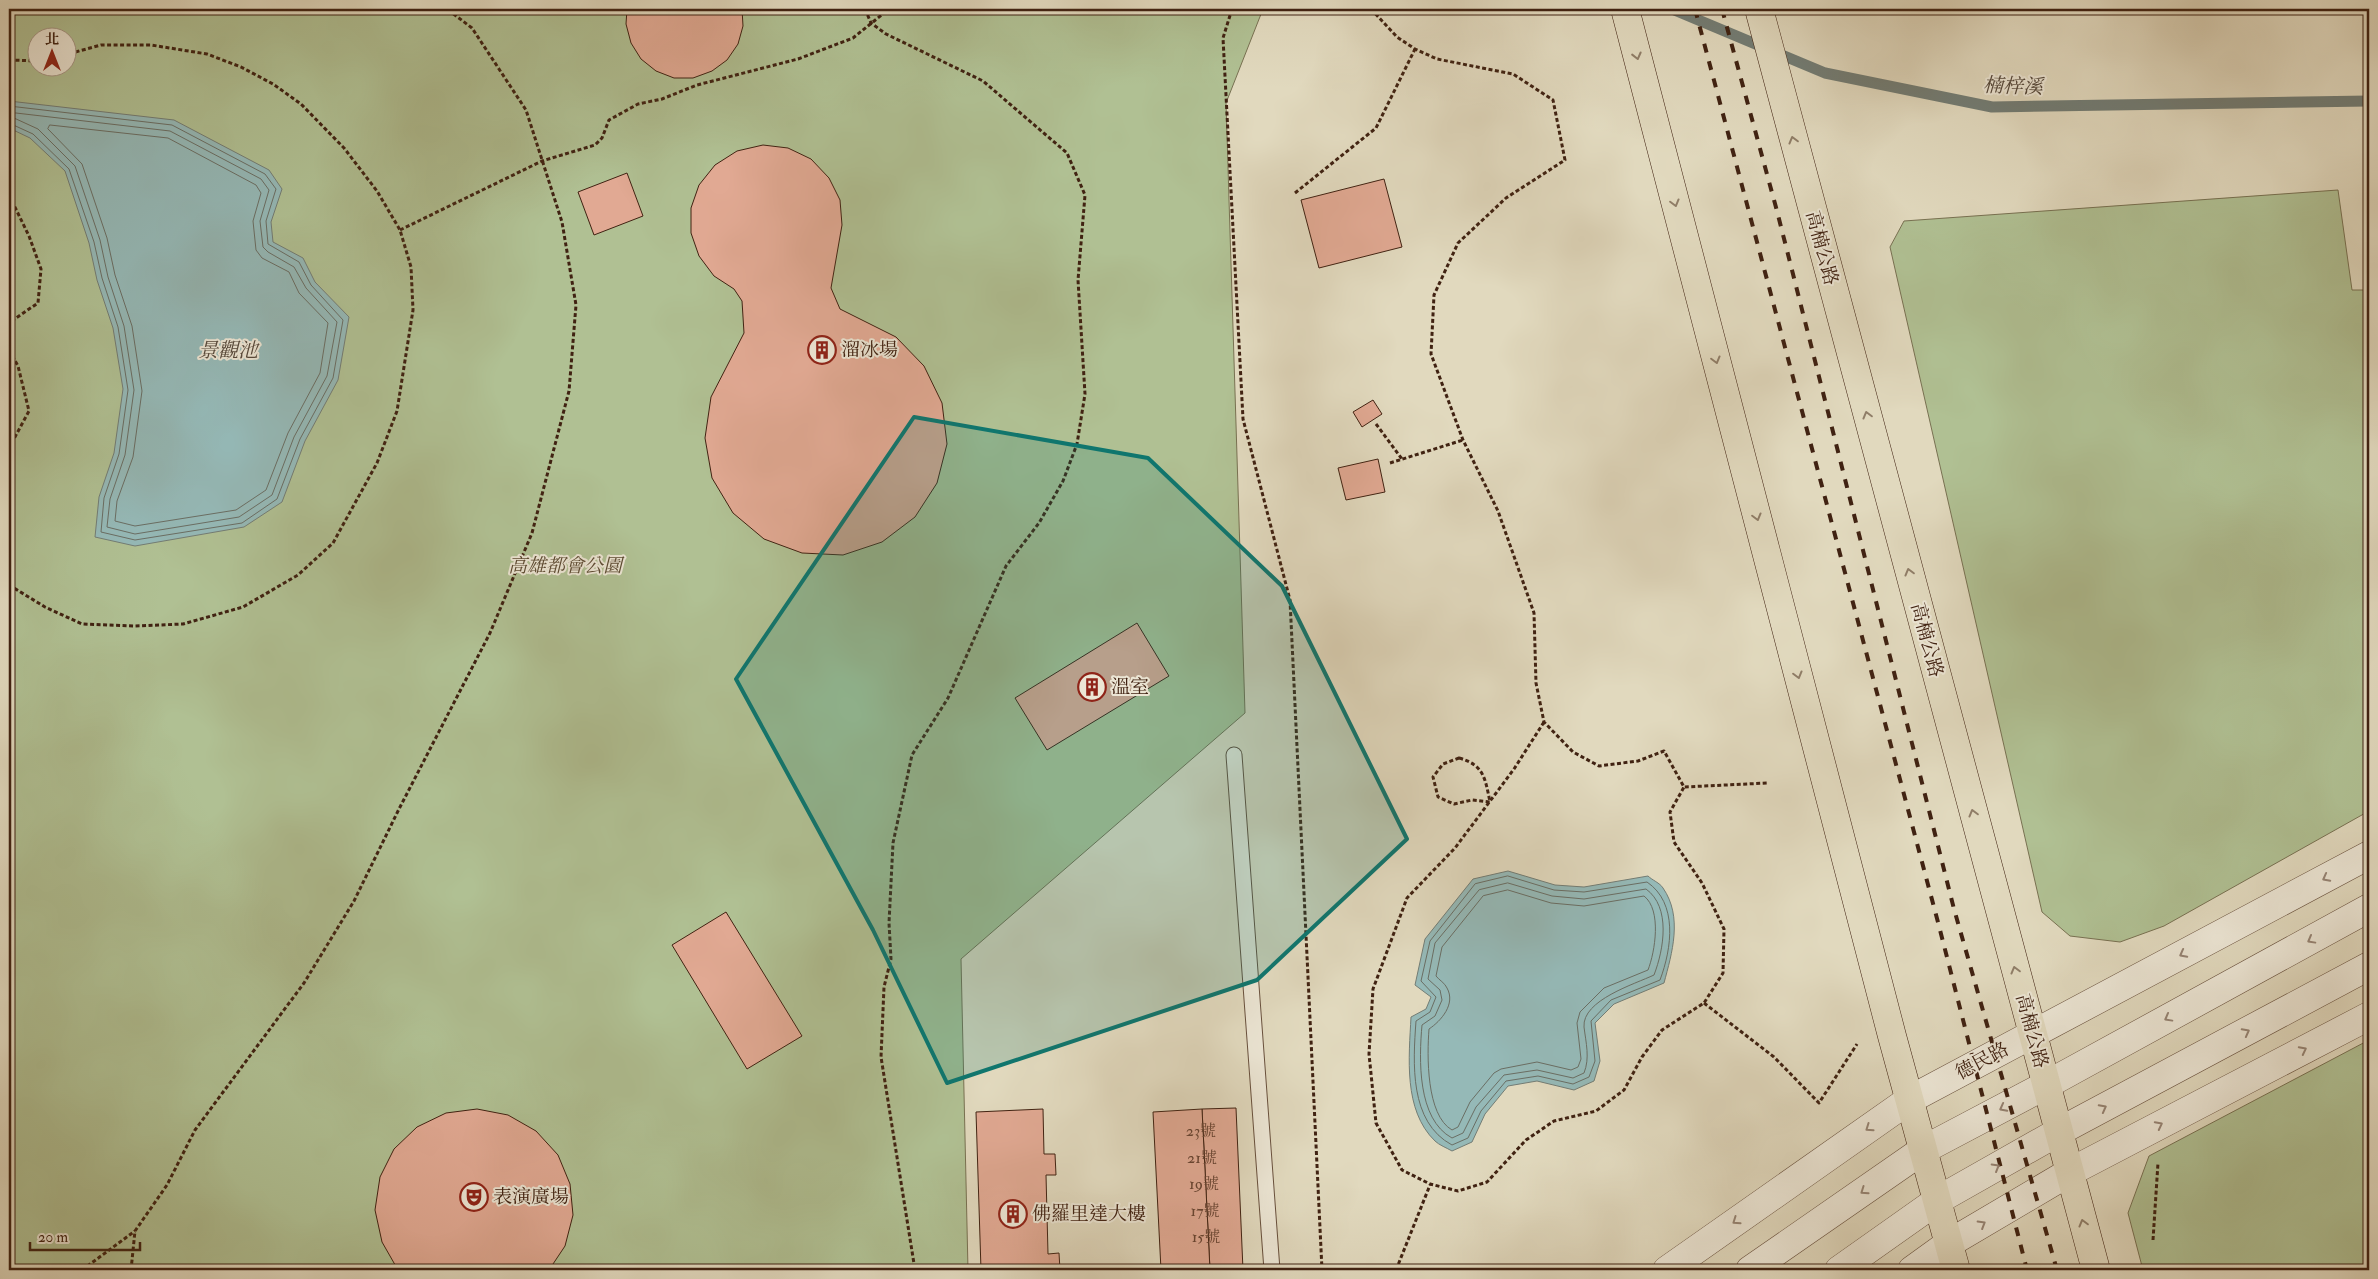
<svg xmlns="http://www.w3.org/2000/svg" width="2378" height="1279" viewBox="0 0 2378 1279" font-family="'IM FELL Double Pica','Noto Serif TC',serif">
<rect width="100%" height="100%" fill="#e1d9be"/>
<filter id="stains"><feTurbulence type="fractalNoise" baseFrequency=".004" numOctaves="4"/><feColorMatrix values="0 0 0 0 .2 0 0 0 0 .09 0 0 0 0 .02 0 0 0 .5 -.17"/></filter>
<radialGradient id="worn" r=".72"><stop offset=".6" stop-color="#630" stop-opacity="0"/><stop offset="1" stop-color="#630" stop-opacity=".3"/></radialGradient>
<!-- green -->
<g fill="#b0c093" stroke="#787152" fill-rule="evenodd">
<path d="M9,9h1254l-37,94 19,610 -284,246 7,311h-959zM38,38h30v30h-30z"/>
<polygon points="2338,190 2352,290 2369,290 2369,811 2164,926 2120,942 2070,936 2042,912 1890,247 1904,221"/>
<polygon points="2369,1040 2369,1270 2143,1270 2128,1213 2149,1156"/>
</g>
<!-- water -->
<g fill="#95b9b7" stroke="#737d75">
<polygon points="9,101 174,120 269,170 282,189 271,222 273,242 303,258 315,282 349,317 338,380 305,441 282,502 244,527 135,546 95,537 99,497 114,453 123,389 113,328 97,280 89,243 65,171 30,138 9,128"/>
<path d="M1508,871l47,14 29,2 64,-11c4,4 12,7 15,12 20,29 9,65 1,95l-50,21 -19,19 5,38 -6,20 -20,9 -37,-9 -29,5 -23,28 -13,28 -20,9c-5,-3 -13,-6 -17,-10 -32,-31 -26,-84 -24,-124l15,-8 5,-12 -16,-12 10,-46 48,-60z"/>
</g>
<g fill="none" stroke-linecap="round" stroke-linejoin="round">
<!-- shore -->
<g stroke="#6a6e64" stroke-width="1">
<polyline points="9,106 172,125 265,174 276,189 266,221 268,244 299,262 311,285 343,320 333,378 300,439 277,499 242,523 135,540 101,532 104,498 119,454 128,390 118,327 102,278 94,242 69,169 33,134 9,123"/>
<polygon points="16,113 170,131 261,179 269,190 260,221 263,247 268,252 294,267 306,288 337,322 327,376 294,437 272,495 239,517 135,534 107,527 110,499 125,455 134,390 124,326 108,277 100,240 75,166 38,129 14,118 13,115"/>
<polygon points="50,125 168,138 256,185 261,193 253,221 256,250 262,258 289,272 299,293 328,323 320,373 288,433 266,490 236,510 135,526 115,521 117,501 133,457 142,391 132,326 115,275 107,238 82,164 48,129"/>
<path d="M1508,876l46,14 30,2 63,-10c31,21 25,66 13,98l-49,20 -20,21 4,40 -6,16 -16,7 -35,-8 -32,5 -25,30 -13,27 -16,7c-43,-23 -39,-82 -36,-124l14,-9 6,-15 -15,-16 9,-40 45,-57z"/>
<path d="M1508,883l44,13 32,3 62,-10c25,18 18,60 8,86 -19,9 -72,25 -70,52 2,16 6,31 0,46l-11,5 -36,-8 -33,5 -28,32 -13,26 -11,5c-35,-19 -33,-79 -30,-113l13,-9 7,-16 -2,-10 -12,-11 7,-36 44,-53z"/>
<path d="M1508,890l43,13 33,3 60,-10c18,14 11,56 4,74l-44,18 -24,24 -3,11 4,36 -3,8 -7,3 -34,-8 -36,7 -7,4 -24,29 -12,25 -6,3c-26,-15 -25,-75 -23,-101 12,-8 27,-25 18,-41 -2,-5 -8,-8 -11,-12l6,-29 41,-51z"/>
</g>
<!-- stream -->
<polyline stroke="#737d75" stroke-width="11" points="1672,9 1825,73 1992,107 2369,101"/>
</g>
<!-- building -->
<g fill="#e1a993" stroke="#402212">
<polygon points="627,9 742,9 743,26 738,44 727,60 712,71 693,78 674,78 656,71 641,59 631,43 626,24"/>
<polygon points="763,145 788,148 811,159 829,178 840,200 842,225 831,288 840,309 896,337 924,366 942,403 947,444 937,483 915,517 882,542 843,555 802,553 764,539 733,513 712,478 705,438 711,397 744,333 742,301 734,289 714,276 699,256 691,233 691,208 699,185 715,165 737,151"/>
<polygon points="627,173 643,216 594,235 578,192"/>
<polygon points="1384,179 1402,247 1319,268 1301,200"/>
<polygon points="1373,400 1382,414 1362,427 1353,412"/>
<polygon points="1378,459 1385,492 1346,500 1338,468"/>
<polygon points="1137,623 1169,676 1047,750 1015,698"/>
<polygon points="726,912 802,1036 747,1069 672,945"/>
<polygon points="1236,1108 1243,1270 1210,1270 1202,1109"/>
<polygon points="477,1109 508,1115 536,1131 558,1155 570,1184 573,1215 565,1246 549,1270 398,1270 382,1242 375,1210 380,1177 394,1149 417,1127 446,1113"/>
<polygon points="1043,1109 1044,1154 1055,1154 1056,1175 1046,1175 1048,1254 1059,1253 1060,1270 981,1270 976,1112"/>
<polygon points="1202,1109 1210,1270 1161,1270 1153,1112"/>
</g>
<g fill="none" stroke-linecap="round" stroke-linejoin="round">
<defs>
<polyline id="service" points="1234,755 1272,1270"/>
<g id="minor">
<polyline points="1667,1270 1909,1100 2369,855"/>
<polyline points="1912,1270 1948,1244 2070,1172 2369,1016"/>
</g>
<g id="tertiary">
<polyline points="1750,1270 1923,1150 2046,1085 2369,908"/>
<polyline points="1839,1270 1938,1200 2060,1131 2369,966"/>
</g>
<g id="primary">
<polyline points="1625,9 1892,1036 1956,1270"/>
<polyline points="1759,9 2096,1270"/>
</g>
</defs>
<!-- service casing -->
<use href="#service" stroke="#68503d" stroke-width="17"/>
<!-- minor casing -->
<use href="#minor" stroke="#68503d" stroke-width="29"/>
<!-- tertiary casing -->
<use href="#tertiary" stroke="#68503d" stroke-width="29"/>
<!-- primary casing -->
<use href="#primary" stroke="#402212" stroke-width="29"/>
<!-- path -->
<g stroke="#402212" stroke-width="3" stroke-dasharray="4 2.5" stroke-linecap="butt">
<polyline points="865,9 871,23 886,34 983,81 1067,153 1085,195 1078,280 1085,394 1077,444 1063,481 1039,523 1006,566 948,698 912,755 893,843 889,923 891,959 884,987 881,1057 915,1270"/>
<polyline points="1232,9 1223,38 1243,419 1290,600 1322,1270"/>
<polyline points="1371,9 1397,37 1415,49 1437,59 1513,74 1553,100 1565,160 1506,198 1458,243 1434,295 1431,354 1463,440 1498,511 1534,613 1536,683 1544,722 1573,752 1599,766 1638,761 1664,751 1684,787 1767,783"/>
<polyline points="9,60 38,61"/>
<polyline points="1295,193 1376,128 1415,49"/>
<polyline points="9,195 29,236 41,269 38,303 13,320 9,335"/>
<polyline points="400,230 542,161 595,145 602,138 609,120 638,104 662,99 697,85 798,59 853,38 889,9"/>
<polyline points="9,350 18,366 29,411 9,448"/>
<polyline points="1376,424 1402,459"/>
<polyline points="1390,463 1463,440"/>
<polyline points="9,585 45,607 82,624 135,626 183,624 243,607 298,575 333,543 377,463 397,411 413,310 411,267 400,230 377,191 344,148 301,104 273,84 241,67 207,54 151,45 101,45 68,54"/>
<polyline points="1544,722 1514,769 1455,848 1407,898 1373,989 1369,1054 1376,1123 1402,1170 1430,1184 1458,1191 1487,1182 1526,1140 1554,1121 1596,1111 1624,1090 1642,1057 1662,1030 1704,1003 1723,973 1724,929 1702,883 1674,842 1670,812 1684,787"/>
<path d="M1459,758c25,7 26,20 31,44l-18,-2 -18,4 -16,-7 -5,-20 10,-13z"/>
<polyline points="1704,1003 1774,1057 1819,1103 1857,1044"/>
<polyline points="2153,1240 2158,1163"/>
<polyline points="82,1270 135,1231"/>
<polyline points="131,1270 135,1231 167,1185 195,1130 304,983 354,901 399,809 490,633 532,533 569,391 576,305 562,222 526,110 472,28 447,9"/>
<polyline points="1396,1270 1430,1185"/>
</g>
<!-- service -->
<use href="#service" stroke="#ece6d5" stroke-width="15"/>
<!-- minor -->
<use href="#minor" stroke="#ece6d5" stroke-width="28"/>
<!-- tertiary -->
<use href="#tertiary" stroke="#ece6d5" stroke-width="28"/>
<!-- primary -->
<use href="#primary" stroke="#e1d9be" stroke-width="28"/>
<!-- rail -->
<g stroke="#402212" stroke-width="4" stroke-dasharray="9 9" stroke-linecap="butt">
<polyline points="1695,9 1939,926 2027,1270"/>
<polyline points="1722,9 1777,211 1954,909 2057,1270"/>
</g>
</g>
<!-- one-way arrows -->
<defs><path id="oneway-chevron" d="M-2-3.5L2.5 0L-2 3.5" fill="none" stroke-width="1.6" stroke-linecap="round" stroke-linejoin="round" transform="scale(1.25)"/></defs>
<g stroke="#907e68">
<use href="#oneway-chevron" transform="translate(1637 56) rotate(76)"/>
<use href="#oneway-chevron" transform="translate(1793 140) rotate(-105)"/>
<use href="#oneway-chevron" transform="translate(1675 203) rotate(75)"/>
<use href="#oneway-chevron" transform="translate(1716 360) rotate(75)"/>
<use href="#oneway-chevron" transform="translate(1867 415) rotate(-105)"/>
<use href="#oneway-chevron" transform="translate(1757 517) rotate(75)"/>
<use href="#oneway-chevron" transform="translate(1909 572) rotate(-105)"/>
<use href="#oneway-chevron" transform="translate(1798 675) rotate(75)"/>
<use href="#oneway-chevron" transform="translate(1973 813) rotate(-105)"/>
<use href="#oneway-chevron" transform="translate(2015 970) rotate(-105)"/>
<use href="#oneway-chevron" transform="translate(2083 1223) rotate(-105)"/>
</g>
<g stroke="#968474">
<use href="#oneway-chevron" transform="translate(2326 878) rotate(152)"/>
<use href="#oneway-chevron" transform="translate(2311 940) rotate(151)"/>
<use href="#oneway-chevron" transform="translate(2183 954) rotate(152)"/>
<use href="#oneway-chevron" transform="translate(2168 1018) rotate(151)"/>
<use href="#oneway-chevron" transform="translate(2246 1032) rotate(-28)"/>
<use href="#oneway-chevron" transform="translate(2303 1050) rotate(-27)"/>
<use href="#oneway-chevron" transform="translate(2003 1108) rotate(152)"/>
<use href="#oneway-chevron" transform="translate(2103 1108) rotate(-28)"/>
<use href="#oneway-chevron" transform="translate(2159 1125) rotate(-27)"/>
<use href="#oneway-chevron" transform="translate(1869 1128) rotate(145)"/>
<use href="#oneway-chevron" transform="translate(1996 1167) rotate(-30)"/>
<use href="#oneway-chevron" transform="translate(1864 1191) rotate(145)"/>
<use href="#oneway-chevron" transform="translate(1736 1221) rotate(145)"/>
<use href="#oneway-chevron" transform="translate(1982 1224) rotate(-31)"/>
</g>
<!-- marked area -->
<path fill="#0f766e" fill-opacity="0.2" stroke="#0f766e" stroke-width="4" stroke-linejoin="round" d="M914,417l234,41 134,128 125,253 -150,141 -310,103 -74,-153 -137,-251z"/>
<!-- icons -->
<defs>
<symbol id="building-ring" viewBox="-11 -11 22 22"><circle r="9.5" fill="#ece6d5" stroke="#8f2418" stroke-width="1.5"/><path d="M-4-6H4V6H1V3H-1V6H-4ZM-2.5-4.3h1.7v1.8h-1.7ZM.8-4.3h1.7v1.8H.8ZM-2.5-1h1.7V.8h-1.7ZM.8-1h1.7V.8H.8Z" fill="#8f2418"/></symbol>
<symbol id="theatre-ring" viewBox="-11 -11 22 22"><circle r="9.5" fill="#ece6d5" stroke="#8f2418" stroke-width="1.5"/><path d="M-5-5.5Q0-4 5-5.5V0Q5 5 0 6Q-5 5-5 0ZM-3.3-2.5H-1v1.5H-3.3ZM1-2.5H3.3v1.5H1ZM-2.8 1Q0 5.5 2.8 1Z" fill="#8f2418"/></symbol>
</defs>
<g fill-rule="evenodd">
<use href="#building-ring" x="806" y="334" width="32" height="32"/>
<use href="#building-ring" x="1076" y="671" width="32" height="32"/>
<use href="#theatre-ring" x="458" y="1181" width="32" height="32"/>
<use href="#building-ring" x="997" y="1198" width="32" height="32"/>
</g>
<g text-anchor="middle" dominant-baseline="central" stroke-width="4" stroke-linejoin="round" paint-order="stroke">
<!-- number labels -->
<g font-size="16" fill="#684432">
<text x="1201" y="1131">23號</text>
<text x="1202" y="1158">21號</text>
<text x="1204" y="1184">19號</text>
<text x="1205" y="1211">17號</text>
<text x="1206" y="1237">15號</text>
</g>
<!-- street labels -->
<g font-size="19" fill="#402212" stroke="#ece6d5">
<text transform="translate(1822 248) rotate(75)">高楠公路</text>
<text transform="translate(1927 640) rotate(75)">高楠公路</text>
<text transform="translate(2032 1031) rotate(75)">高楠公路</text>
<text transform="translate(1982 1061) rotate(-28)">德民路</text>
</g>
<!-- poi labels -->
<g font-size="19" fill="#402212" stroke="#ece6d5" text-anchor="start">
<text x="841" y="350">溜冰場</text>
<text x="1111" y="687">溫室</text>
<text x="493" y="1197">表演廣場</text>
<text x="1032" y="1214">佛羅里達大樓</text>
</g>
<!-- park labels -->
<g font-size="19" font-style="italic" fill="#5c4a32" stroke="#ece6d5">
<text x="565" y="566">高雄都會公園</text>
</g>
<!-- water labels -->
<g font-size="20" font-style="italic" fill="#55483b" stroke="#ece6d5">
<text transform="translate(2013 86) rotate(2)">楠梓溪</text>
<text x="228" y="350">景觀池</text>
</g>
</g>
<!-- margin -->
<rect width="2378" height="1279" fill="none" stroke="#e1d9be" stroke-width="30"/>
<rect x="10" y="10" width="2358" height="1259" fill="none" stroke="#402212" stroke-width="2.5"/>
<rect x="15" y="15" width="2348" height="1249" fill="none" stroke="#402212"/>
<!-- north arrow -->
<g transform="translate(52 52)"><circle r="24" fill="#ece6d5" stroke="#a79887"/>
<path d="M0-4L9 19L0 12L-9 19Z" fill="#8f2418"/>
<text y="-8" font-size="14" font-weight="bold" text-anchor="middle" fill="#402212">北</text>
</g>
<!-- scale -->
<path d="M30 1242v8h110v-8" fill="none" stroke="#402212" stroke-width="2.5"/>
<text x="38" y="1242" font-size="15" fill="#402212" stroke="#ece6d5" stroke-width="4" paint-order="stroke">20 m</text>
<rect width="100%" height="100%" filter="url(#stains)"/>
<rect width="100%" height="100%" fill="url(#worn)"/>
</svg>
